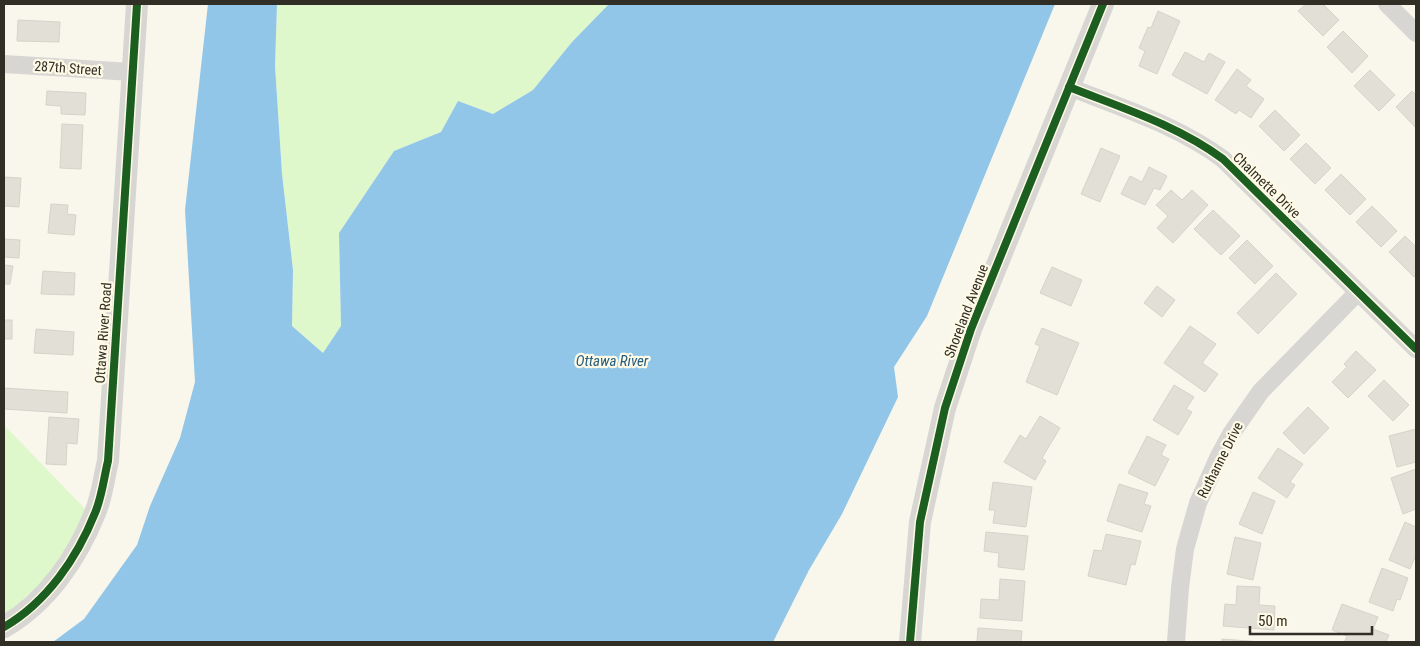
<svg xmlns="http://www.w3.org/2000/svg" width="1420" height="646" viewBox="0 0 1420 646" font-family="'Roboto Condensed',sans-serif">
<rect width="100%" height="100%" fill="#f9f6ec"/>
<!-- green -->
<g fill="#def8cc">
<polygon points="277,4 609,4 572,42 533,90 493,114 458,101 441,132 394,151 339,233 341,326 323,353 292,326 293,270 282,174 275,66"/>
<polygon points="4,425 86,510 81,528 45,580 4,616"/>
</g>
<!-- water -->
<polygon fill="#91c6e8" points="208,4 277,4 275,66 282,174 293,270 292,326 323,353 341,326 339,233 394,151 441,132 458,101 493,114 533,90 572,42 609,4 1055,4 927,316 894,367 898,397 842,514 809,570 773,642 53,642 84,619 137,545 150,506 180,438 195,382 185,210"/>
<!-- building -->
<g fill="#e1dfd6" stroke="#d6d3ca">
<polygon points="1306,4 1323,4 1339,20 1323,36 1298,11"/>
<polygon points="1158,11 1180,21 1157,74 1139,66 1145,51 1139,48 1148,27 1151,28"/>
<polygon points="18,20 60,22 59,42 17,41"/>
<polygon points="1343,31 1368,56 1352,73 1327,47"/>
<polygon points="1185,52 1204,62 1209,53 1225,62 1207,94 1172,75"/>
<polygon points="1237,69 1251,80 1246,86 1264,99 1251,118 1239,110 1236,114 1215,100"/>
<polygon points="1370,70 1395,95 1379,111 1354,86"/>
<polygon points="47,91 86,93 85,115 61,114 61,106 46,105"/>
<polygon points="1412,91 1416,95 1416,128 1396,107"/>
<polygon points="1275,110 1300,135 1284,151 1259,126"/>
<polygon points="62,124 83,125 81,169 60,168"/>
<polygon points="1306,143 1331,168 1315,184 1290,159"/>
<polygon points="1101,148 1120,156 1100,202 1081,194"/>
<polygon points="1149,167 1167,176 1160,190 1154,188 1145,205 1121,194 1130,176 1142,182"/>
<polygon points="1341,174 1366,199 1350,215 1325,190"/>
<polygon points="4,177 21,178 19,207 4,206"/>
<polygon points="1171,190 1182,200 1192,190 1208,205 1173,243 1157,228 1168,216 1156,205"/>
<polygon points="51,204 68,205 67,214 76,215 74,235 48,233"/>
<polygon points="1372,206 1397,231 1381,247 1356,222"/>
<polygon points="1213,210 1240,236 1221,255 1194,229"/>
<polygon points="1405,236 1416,247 1416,275 1414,277 1389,252"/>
<polygon points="4,239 20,240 19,258 4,257"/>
<polygon points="1247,240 1273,266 1255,284 1229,258"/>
<polygon points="4,265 13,266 10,284 4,284"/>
<polygon points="1052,267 1082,280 1071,306 1040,293"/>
<polygon points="43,271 75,273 74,295 41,294"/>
<polygon points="1276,273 1297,294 1258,334 1237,313"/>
<polygon points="1157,286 1175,300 1162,317 1144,303"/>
<rect x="4" y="320" width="8" height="19"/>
<polygon points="1190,326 1216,344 1202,363 1218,374 1205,392 1164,363"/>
<polygon points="1042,328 1079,343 1057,395 1026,382 1040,346 1035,344"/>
<polygon points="36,329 74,332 73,355 34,353"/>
<polygon points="1356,351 1376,370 1348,398 1332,382 1347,367 1344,364"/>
<polygon points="1384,380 1409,405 1393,421 1368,396"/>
<polygon points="1174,385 1194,397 1186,409 1192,412 1178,435 1153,420"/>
<polygon points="4,388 68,392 67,413 4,409"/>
<polygon points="1308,407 1329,428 1304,454 1283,433"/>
<polygon points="1040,416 1060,428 1042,458 1046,461 1035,480 1004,462 1020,435 1026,439"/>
<polygon points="49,417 79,419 77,444 67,443 66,465 46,464"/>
<polygon points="1416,429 1416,462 1397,467 1389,436"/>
<polygon points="1147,436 1166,445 1161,455 1169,459 1155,486 1128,473"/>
<polygon points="1278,448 1303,464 1290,482 1295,485 1287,498 1258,478"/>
<polygon points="1416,469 1416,509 1403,514 1391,478"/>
<polygon points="993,482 1032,487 1026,527 993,523 995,510 989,510"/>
<polygon points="1119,484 1148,493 1144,504 1151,506 1142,532 1107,521"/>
<polygon points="1253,492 1275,501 1262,534 1239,524"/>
<polygon points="1405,522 1416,527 1416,555 1410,569 1389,560"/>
<polygon points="986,532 1028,536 1024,570 998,567 999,553 984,551"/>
<polygon points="1106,534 1141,541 1135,565 1131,564 1126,585 1088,576 1094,550 1102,551"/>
<polygon points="1235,537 1261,543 1253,580 1227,574"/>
<polygon points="1382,568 1408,578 1400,600 1397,599 1393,611 1369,602"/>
<polygon points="1000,579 1025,581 1022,621 980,618 981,599 999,600"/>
<polygon points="1237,586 1260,587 1259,605 1275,606 1274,630 1223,626 1225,604 1236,605"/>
<polygon points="1342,604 1378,617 1373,629 1389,635 1386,642 1349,642 1345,641 1347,636 1332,630"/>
<polygon points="978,628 1022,631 1021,642 977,642"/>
<polygon points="1222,639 1262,642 1222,642"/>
</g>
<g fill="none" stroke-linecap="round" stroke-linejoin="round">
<!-- minor -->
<g stroke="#d7d6d3" stroke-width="18">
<polyline points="1387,4 1416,33"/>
<polyline points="4,64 132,72"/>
<path d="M1069,87c53,21 108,38 154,72l193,190"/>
<polyline points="1176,642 1180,588 1185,549 1198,503 1219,456 1231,434 1261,391 1358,292"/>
</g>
<!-- tertiary -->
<g stroke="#d7d6d3" stroke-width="22">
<path d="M4,627c43,-25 73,-69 91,-114 7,-16 9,-36 13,-52l29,-457"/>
<polyline points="910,642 920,522 945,408 971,329 1103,4"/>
</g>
<defs>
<g id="cycleway">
<path d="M1069,87c53,21 108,38 154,72l193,190"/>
<path d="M4,627c43,-25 73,-69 91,-114 7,-16 9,-36 13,-52l29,-457"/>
<polyline points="910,642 920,522 945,408 971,329 1103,4"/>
</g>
</defs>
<!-- cycleway casing -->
<use href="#cycleway" stroke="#fffae6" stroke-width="11"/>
<!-- cycleway -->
<use href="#cycleway" stroke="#1b5e20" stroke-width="8"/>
</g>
<g text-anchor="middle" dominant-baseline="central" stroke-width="4.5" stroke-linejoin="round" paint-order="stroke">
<!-- street labels -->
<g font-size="14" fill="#302e25" stroke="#fffae6">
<text transform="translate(68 68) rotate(4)">287th Street</text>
<text transform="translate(1267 185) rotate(44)">Chalmette Drive</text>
<text transform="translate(966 311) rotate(-69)">Shoreland Avenue</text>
<text transform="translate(103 333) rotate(-86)">Ottawa River Road</text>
<text transform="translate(1220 460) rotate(-63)">Ruthanne Drive</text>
</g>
<!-- water labels -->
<g font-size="15" font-style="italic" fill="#255d81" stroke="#fffae6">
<text x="612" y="361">Ottawa River</text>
</g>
</g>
<!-- border -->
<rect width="1420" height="646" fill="none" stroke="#302e25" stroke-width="10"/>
<!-- scale -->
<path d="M1250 626v8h122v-8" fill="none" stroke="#302e25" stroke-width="2.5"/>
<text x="1258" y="626" font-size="15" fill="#302e25" stroke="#fffae6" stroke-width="4" paint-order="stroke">50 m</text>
</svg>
